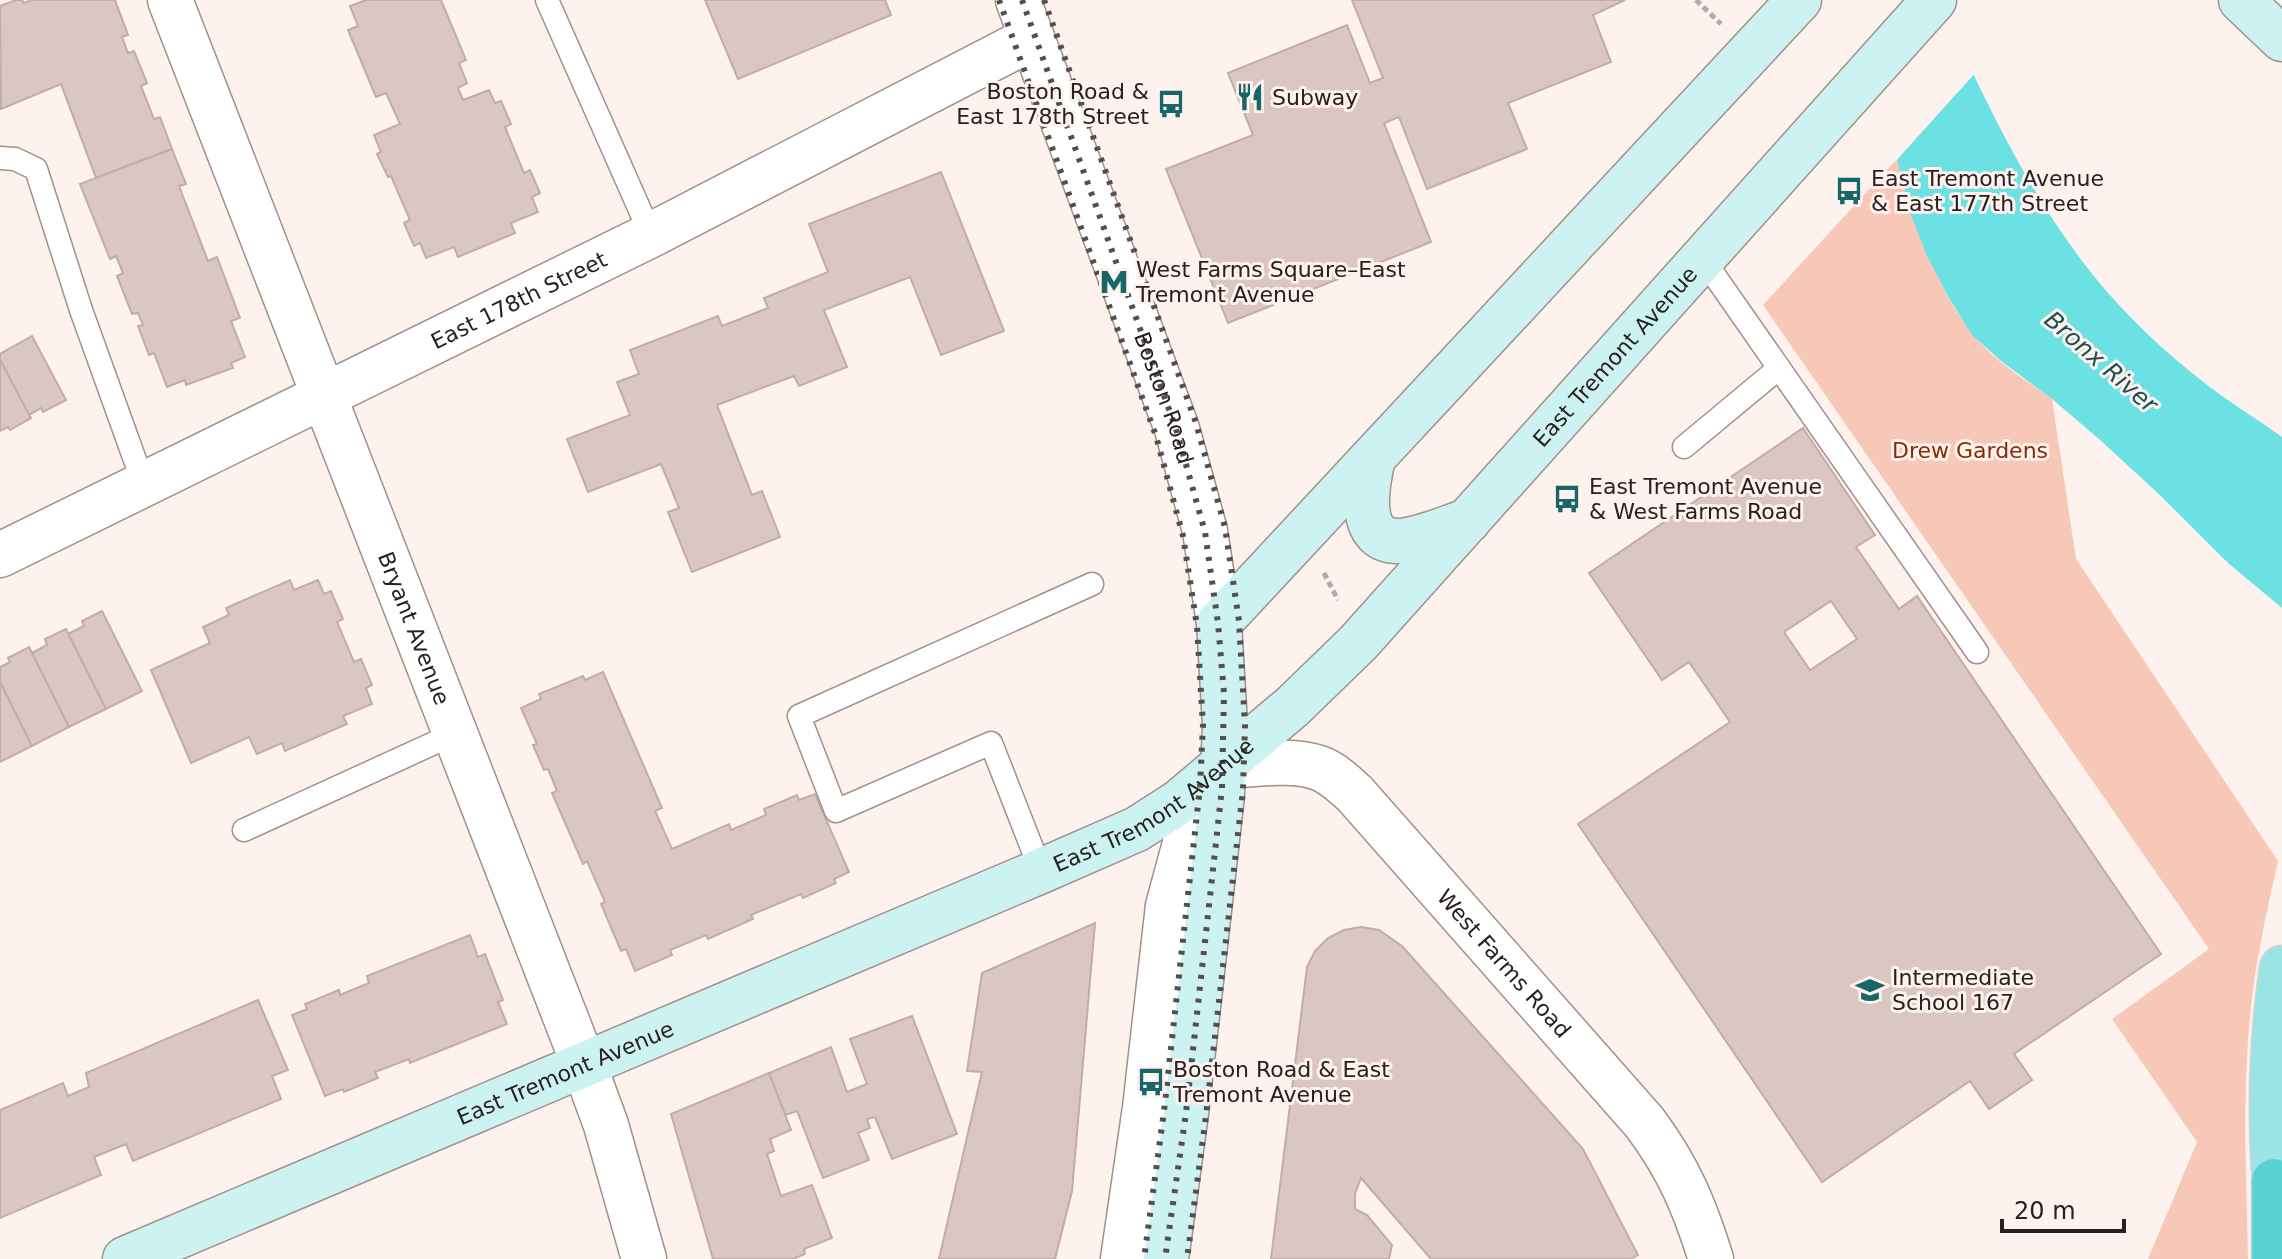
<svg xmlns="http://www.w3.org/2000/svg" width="2282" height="1259" viewBox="0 0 2282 1259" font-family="'DejaVu Sans',sans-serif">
<rect width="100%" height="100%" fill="#fef2ee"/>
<!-- green -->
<path fill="#f7c7b8" d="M1897,159c19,61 35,123 75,174 20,27 53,46 80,66l24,160 202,302c-9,40 -18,81 -24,121 -13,92 -8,185 -6,277h-100l49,-117 -85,-123 97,-70 -446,-644z"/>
<!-- water -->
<path fill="#6be1e3" d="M1938,0c49,103 95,207 171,294 27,31 60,61 93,87 25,20 54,37 80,56v171l-54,-45 -66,-66 -63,-58 -47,-40 -51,-38 -29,-26 -23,-37 -22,-42 -17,-44 -13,-53z"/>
<!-- pier -->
<polygon fill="#fef2ee" points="1821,0 1943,0 1977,71 1894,163"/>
<!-- building -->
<g fill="#dac7c1" stroke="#c0ada7" stroke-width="2" fill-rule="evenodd">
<polygon points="16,0 22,0 24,3 32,0 115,0 128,35 122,37 128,53 134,51 147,83 141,86 154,119 160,117 172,149 96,178 61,84 1,109 0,6"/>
<polygon points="366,0 441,0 466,60 459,63 467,83 458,88 463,100 489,90 495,103 501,101 511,124 505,127 524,173 530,170 540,193 532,197 538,212 511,223 515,233 458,257 454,247 426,258 420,243 414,246 404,223 410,220 391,176 388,177 377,154 381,152 374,135 400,124 386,93 376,97 348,30 358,26 350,6"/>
<polygon points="705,0 885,0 891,15 738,79"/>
<polygon points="1352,0 1625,0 1593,15 1611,62 1508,103 1527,149 1427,189 1399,117 1384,123 1431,242 1228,323 1166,169 1253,135 1228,73 1347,25 1370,83 1383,78"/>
<polygon points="172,149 186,184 179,186 208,261 217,257 240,318 231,321 245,357 231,363 233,368 186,385 185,380 167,387 154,353 149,355 138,326 143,325 138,313 132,314 117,276 123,273 116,256 110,259 80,184"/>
<polygon points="941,172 1004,331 941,355 910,277 824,310 847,367 799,386 794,376 717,405 752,495 762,491 780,537 692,572 668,512 679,508 661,464 588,492 567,439 630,415 617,382 639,374 630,350 718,316 722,326 768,308 764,298 828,272 809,224"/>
<polygon points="32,336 66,400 43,412 41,408 29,415 0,360 0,354"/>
<polygon points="0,360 31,418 10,430 8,427 0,431"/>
<path d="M1803,428l72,107 -19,12 43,62 18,-13 244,358 -147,100 18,26 -43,29 -19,-28 -148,101 -244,-358 152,-102 -41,-60 -27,18 -73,-107zM1831,601l26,38 -47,31 -26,-38z"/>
<polygon points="290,580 294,590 318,580 324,594 331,591 343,619 337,622 354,662 361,659 372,685 366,688 372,704 343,716 347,724 285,751 282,743 257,754 249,737 191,763 151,670 210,643 203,627 229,615 226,608"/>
<polygon points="102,611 142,691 106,709 68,634 84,626 82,621"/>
<polygon points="66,629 106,709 69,727 32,653 47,645 45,639"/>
<polygon points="29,647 69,727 32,746 0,682 0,667 10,662 8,658"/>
<polygon points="603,672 662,808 655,811 672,849 729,824 731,830 766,815 764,809 797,795 799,800 815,794 849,872 834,879 836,883 803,898 801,894 751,915 753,919 708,939 706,935 670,950 672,955 635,971 626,949 621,951 601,904 605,902 587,861 583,864 552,793 557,791 548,769 544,770 533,745 537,744 521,708 541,699 539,694 583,676 585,680"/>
<polygon points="0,682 32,746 0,762"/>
<polygon points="1095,923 1072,1191 1055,1259 939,1259 982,1072 967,1071 982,973"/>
<polygon points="1361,927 1379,930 1402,946 1583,1149 1638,1255 1631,1259 1431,1259 1361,1178 1355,1194 1355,1209 1367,1215 1392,1245 1389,1259 1271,1259 1307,967 1315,951 1328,938 1344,930"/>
<polygon points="470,935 478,957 485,954 503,1000 498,1002 507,1024 410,1063 409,1059 375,1072 378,1078 344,1092 343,1089 325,1096 292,1015 307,1009 305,1004 339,990 340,995 369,983 367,976"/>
<polygon points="258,1000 288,1070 272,1076 281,1099 133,1161 126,1144 94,1157 101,1175 0,1218 0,1110 63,1083 68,1096 89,1087 86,1073"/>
<polygon points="912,1016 957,1134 892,1159 875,1117 867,1119 870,1128 858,1133 869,1160 823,1178 797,1111 785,1115 769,1073 831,1047 847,1092 867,1084 850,1039"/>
<polygon points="769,1073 791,1130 770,1139 774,1151 767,1154 781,1196 812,1185 832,1238 804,1249 805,1254 793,1259 713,1259 671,1114"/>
</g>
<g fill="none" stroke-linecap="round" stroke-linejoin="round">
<defs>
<g id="service">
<polyline points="547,0 651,235"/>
<polyline points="0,158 15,159 36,169 81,310 144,485"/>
<polyline points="1703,259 1977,652"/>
<polyline points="1684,447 1779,368"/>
<polyline points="244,830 456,733"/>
<polyline points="1041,871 991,743 836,811 799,716 1092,584"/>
</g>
<g id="minor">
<path id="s1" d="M170,0l414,1065 22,60 38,134"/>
<path id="s2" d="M0,555l651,-320 381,-197"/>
<polyline points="1123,1259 1145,1108 1168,906 1185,843 1203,803 1224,766"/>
</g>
<g id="tertiary">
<path id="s3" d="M1018,0l159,429 28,102 14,92"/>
<path id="s4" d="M1224,766c29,-1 67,-8 95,2 14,5 25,16 36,26l290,329c34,46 49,82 66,136"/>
</g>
<g id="secondary">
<polyline points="2241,0 2282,39"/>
<path d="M1373,458c-6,26 -18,85 27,83 23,-2 46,-13 68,-20"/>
<path id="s5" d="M125,1259l916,-388 96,-42 42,-27 113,-95 66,-64 576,-643"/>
<polyline points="1166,1259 1186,1113 1222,795 1225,725 1219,623 1799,0"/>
</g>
<path id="primary" d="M2278,1217c-9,-82 -8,-166 4,-249"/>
<polyline id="motorway" points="2274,1259 2274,1181"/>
</defs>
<!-- service casing -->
<use href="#service" stroke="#a2908a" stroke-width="25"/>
<!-- minor casing -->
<use href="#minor" stroke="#a2908a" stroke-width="47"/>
<!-- tertiary casing -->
<use href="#tertiary" stroke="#a2908a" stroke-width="47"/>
<!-- secondary casing -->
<use href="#secondary" stroke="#a2908a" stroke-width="47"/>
<!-- primary casing -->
<use href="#primary" stroke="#d4d3d2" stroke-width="47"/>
<!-- motorway casing -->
<use href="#motorway" stroke="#d4d3d2" stroke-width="47"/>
<!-- path -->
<g stroke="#b3a9a6" stroke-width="5" stroke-dasharray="6 4" stroke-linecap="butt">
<polyline points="1696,0 1721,24"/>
<polyline points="1324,573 1338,600"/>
</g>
<!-- service -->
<use href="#service" stroke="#fff" stroke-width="22"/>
<!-- minor -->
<use href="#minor" stroke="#fff" stroke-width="44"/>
<!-- tertiary -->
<use href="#tertiary" stroke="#fff" stroke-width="44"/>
<!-- secondary -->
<use href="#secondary" stroke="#cdf2f2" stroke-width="44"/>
<!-- primary -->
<use href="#primary" stroke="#9be4e5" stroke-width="44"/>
<!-- motorway -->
<use href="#motorway" stroke="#59d2d4" stroke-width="44"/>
<!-- rail -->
<g stroke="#564e4c" stroke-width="6" stroke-dasharray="4 8" stroke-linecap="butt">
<polyline points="999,0 1156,436 1183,536 1197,626 1203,725 1200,787 1164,1111 1144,1259"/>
<polyline points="1022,0 1176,429 1205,532 1218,623 1224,693 1222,788 1186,1113 1165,1259"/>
<polyline points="1044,0 1196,423 1225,527 1239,621 1245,725 1243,790 1206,1116 1187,1259"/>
</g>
</g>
<!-- icons -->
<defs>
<symbol id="restaurant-bare" viewBox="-9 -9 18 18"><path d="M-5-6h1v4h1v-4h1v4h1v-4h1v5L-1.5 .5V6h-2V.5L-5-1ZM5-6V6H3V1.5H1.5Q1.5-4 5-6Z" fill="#186668" stroke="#fef2ee" stroke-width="2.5" paint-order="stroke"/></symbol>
<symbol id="bus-bare" viewBox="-9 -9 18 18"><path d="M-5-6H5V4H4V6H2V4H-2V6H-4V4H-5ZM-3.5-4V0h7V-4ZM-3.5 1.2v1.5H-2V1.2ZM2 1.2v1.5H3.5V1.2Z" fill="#186668" stroke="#fef2ee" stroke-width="2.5" paint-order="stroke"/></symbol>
<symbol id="metro-bare" viewBox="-9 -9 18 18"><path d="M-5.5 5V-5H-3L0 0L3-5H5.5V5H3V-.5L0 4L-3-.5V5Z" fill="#186668" stroke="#fef2ee" stroke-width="2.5" paint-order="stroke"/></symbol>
<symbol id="school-bare" viewBox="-9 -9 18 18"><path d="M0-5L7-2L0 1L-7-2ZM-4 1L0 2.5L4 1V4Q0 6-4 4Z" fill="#186668" stroke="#fef2ee" stroke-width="2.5" paint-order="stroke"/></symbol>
</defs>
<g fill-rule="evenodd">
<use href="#restaurant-bare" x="1230" y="77" width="40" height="40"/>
<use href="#bus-bare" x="1151" y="84" width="40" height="40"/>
<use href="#bus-bare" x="1829" y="171" width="40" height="40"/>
<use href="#metro-bare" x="1094" y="262" width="40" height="40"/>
<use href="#bus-bare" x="1547" y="479" width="40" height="40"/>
<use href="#school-bare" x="1850" y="970" width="40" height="40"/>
<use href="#bus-bare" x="1131" y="1062" width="40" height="40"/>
</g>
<g text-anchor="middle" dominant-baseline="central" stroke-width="6" stroke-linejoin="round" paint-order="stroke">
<!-- poi labels -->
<g font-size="22" fill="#28211f" stroke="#fef2ee" text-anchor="start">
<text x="1149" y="91" text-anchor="end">Boston Road &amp;<tspan x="1149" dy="25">East 178th Street</tspan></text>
<text x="1272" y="97">Subway</text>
<text x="1871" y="178">East Tremont Avenue<tspan x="1871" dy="25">&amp; East 177th Street</tspan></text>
<text x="1136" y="269">West Farms Square–East<tspan x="1136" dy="25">Tremont Avenue</tspan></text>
<text x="1589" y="486">East Tremont Avenue<tspan x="1589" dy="25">&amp; West Farms Road</tspan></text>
<text x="1892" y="977">Intermediate<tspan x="1892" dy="25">School 167</tspan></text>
<text x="1173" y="1069">Boston Road &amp; East<tspan x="1173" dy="25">Tremont Avenue</tspan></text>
</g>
<!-- street labels -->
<g font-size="22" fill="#28211f" stroke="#fef2ee">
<text stroke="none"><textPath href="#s2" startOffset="578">East 178th Street</textPath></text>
<text stroke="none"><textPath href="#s5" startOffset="1774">East Tremont Avenue</textPath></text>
<text stroke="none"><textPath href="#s3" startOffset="424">Boston Road</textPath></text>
<text stroke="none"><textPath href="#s1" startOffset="674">Bryant Avenue</textPath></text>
<text stroke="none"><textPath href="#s5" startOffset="1126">East Tremont Avenue</textPath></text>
<text stroke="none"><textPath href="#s4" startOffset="366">West Farms Road</textPath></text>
<text stroke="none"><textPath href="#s5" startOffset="478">East Tremont Avenue</textPath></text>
</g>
<!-- park labels -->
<g font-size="22" fill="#8a2c03" stroke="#fef2ee">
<text x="1970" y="450">Drew Gardens</text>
</g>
<!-- water labels -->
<g font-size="24" font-style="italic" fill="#1c5051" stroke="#fef2ee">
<text transform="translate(2101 362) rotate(41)">Bronx River</text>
</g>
</g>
<!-- scale -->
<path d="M2002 1219v12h122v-12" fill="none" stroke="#28211f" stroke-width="4"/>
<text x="2014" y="1219" font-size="24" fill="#28211f" stroke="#fef2ee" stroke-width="6" paint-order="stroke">20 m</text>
</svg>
